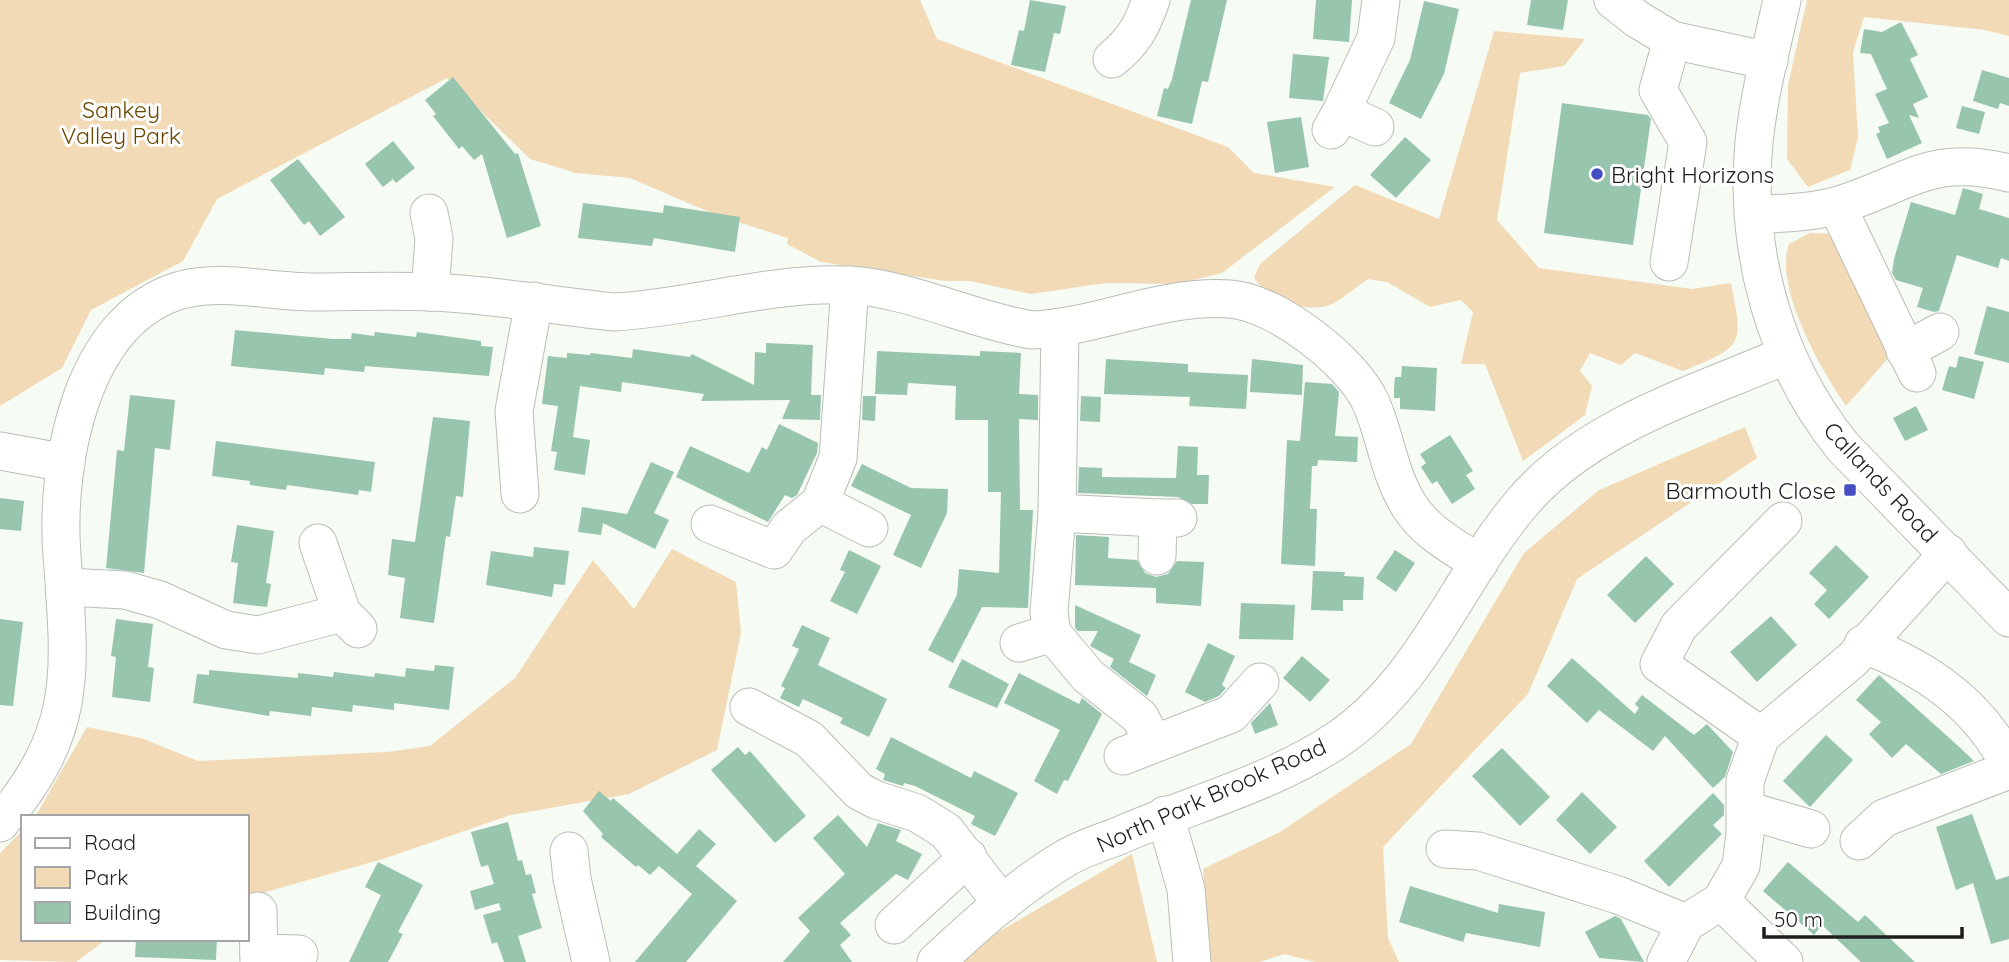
<svg xmlns="http://www.w3.org/2000/svg" width="2009" height="962" viewBox="0 0 2009 962" font-family="Quicksand,sans-serif">
<rect width="100%" height="100%" fill="#f6fbf4"/>
<!-- green -->
<g fill="#f2dab6">
<polygon points="0,0 920,0 937,39 1228,147 1254,173 1335,187 1222,273 1177,284 1106,283 1031,294 970,281 945,281 821,262 787,244 788,238 716,215 630,178 576,173 530,159 447,78 217,199 183,261 91,310 62,368 0,406"/>
<polygon points="1807,0 2009,0 2009,36 1985,30 1864,17 1853,52 1858,137 1850,170 1808,187 1787,159 1788,85"/>
<path d="M1494,31l91,8 -21,27 -44,7 -23,147 42,48 153,21 39,-6c13,64 12,63 -48,88l-48,-18 -14,12 -31,-12 -10,18 12,15 -7,29 -62,46 -38,-97h-24l12,-52 -12,-12 -31,7 -43,-25 -19,-3c-12,8 -24,19 -36,25 -24,11 -65,-5 -78,-26l6,-14 95,-79 84,34z"/>
<path d="M1810,233l28,1 53,121 -45,51c-24,-34 -73,-120 -57,-162z"/>
<polygon points="1745,427 1757,458 1577,579 1528,694 1383,847 1388,938 1399,962 1315,962 1285,954 1259,962 1211,962 1203,869 1280,832 1411,744 1524,553 1599,490"/>
<polygon points="672,549 736,582 741,633 717,750 629,794 511,815 383,859 255,895 247,895 247,817 35,817 87,727 141,738 198,761 387,752 430,746 515,678 593,560 634,609"/>
<polygon points="23,830 23,939 107,939 76,962 0,960 0,853"/>
<polygon points="1132,854 1157,962 960,962 983,941"/>
</g>
<!-- building -->
<g fill="#98c5ae">
<polygon points="1030,0 1066,6 1060,34 1054,33 1045,72 1011,65 1019,30 1024,31"/>
<polygon points="1191,0 1227,0 1208,82 1202,81 1192,124 1157,116 1164,88 1168,89 1172,79"/>
<polygon points="1316,0 1352,0 1349,42 1313,39"/>
<polygon points="1531,0 1568,0 1563,30 1527,25"/>
<polygon points="1424,1 1459,9 1444,74 1421,119 1389,103 1410,60"/>
<polygon points="1901,22 1918,55 1910,59 1928,97 1913,104 1919,118 1909,115 1922,143 1887,159 1876,134 1880,132 1878,127 1889,123 1875,94 1887,89 1871,54 1860,53 1864,29 1882,32"/>
<polygon points="1293,54 1329,57 1323,101 1289,98"/>
<polygon points="1982,70 2009,78 2009,106 2000,103 1998,109 1973,101"/>
<polygon points="453,77 515,154 518,153 541,226 507,238 482,154 474,160 462,146 459,149 433,116 436,114 425,100"/>
<polygon points="1562,103 1648,115 1651,119 1633,245 1544,233"/>
<polygon points="1962,106 1985,112 1979,134 1956,128"/>
<polygon points="1301,117 1309,167 1275,173 1267,122"/>
<polygon points="1405,137 1431,160 1396,198 1370,175"/>
<polygon points="393,141 415,168 396,183 393,179 383,187 365,164"/>
<polygon points="298,159 345,217 320,236 309,221 304,225 270,180"/>
<polygon points="1963,188 1983,194 1979,209 2009,218 2009,261 2001,258 1998,268 1957,255 1939,311 1934,312 1917,307 1923,288 1896,280 1892,273 1894,259 1911,202 1955,215"/>
<polygon points="583,203 663,213 664,205 740,217 735,252 654,238 652,246 578,238"/>
<polygon points="1987,306 2009,312 2009,363 1974,354"/>
<polygon points="235,330 333,339 351,339 352,333 374,336 375,332 416,337 417,332 481,341 481,346 493,347 489,376 365,366 364,372 325,368 324,375 231,366"/>
<polygon points="766,343 813,345 811,395 821,395 820,420 782,419 790,400 701,401 704,394 622,382 621,392 580,386 573,437 590,440 585,475 554,470 557,452 551,451 558,406 542,404 548,356 567,358 567,353 590,355 591,353 632,358 633,349 690,357 692,354 754,385 755,352 766,353"/>
<polygon points="877,351 980,356 980,351 1021,353 1019,394 1038,395 1038,420 1019,419 1020,510 1033,510 1028,608 982,607 953,663 928,650 957,595 959,569 999,573 1001,492 988,492 988,420 955,420 956,386 908,383 907,395 875,394"/>
<polygon points="1959,356 1984,362 1974,399 1942,390 1949,366 1956,368"/>
<polygon points="1106,359 1188,364 1188,372 1248,375 1246,409 1189,406 1190,397 1104,394"/>
<polygon points="1252,359 1303,365 1302,395 1250,392"/>
<polygon points="1402,366 1437,368 1435,411 1400,409 1400,398 1394,398 1394,388 1395,377 1401,377"/>
<polygon points="1305,382 1332,384 1339,392 1335,436 1358,437 1357,462 1318,460 1317,466 1312,466 1310,509 1317,509 1315,566 1281,564 1287,440 1300,441"/>
<polygon points="130,395 175,400 170,450 155,448 144,573 106,568 117,450 124,451"/>
<polygon points="863,396 876,396 875,421 862,420"/>
<polygon points="1081,396 1101,397 1100,422 1080,421"/>
<polygon points="1916,406 1928,430 1905,441 1893,418"/>
<polygon points="433,417 470,421 463,497 456,496 450,537 446,536 434,623 400,618 405,578 388,575 392,539 415,542"/>
<polygon points="779,424 818,443 817,453 797,495 792,498 785,495 768,522 676,477 690,446 749,473 762,447 767,450"/>
<polygon points="1450,435 1473,471 1466,475 1475,489 1452,504 1437,481 1432,484 1421,467 1426,463 1420,454"/>
<polygon points="216,441 375,462 371,492 359,490 358,495 287,485 286,490 250,485 250,481 212,476"/>
<polygon points="1178,446 1198,447 1197,475 1209,475 1208,504 1192,504 1178,497 1078,493 1079,467 1102,468 1102,477 1176,478"/>
<polygon points="651,462 674,472 654,513 669,520 655,549 603,523 601,535 578,532 582,507 627,514"/>
<polygon points="862,464 911,488 948,489 947,513 921,568 893,555 911,515 851,486"/>
<polygon points="0,498 24,501 21,531 0,529"/>
<polygon points="237,525 274,531 266,583 271,584 267,607 233,603 238,563 231,562"/>
<polygon points="1076,535 1109,537 1108,558 1137,560 1145,573 1156,577 1168,574 1177,561 1204,562 1201,606 1156,603 1156,588 1075,585"/>
<polygon points="1836,545 1869,577 1829,619 1814,604 1827,590 1809,573"/>
<polygon points="534,547 569,551 565,585 554,584 552,597 486,585 491,551 533,557"/>
<polygon points="849,550 881,566 857,614 830,601 845,572 840,570"/>
<polygon points="1395,550 1415,563 1396,592 1376,578"/>
<polygon points="1646,556 1674,584 1635,623 1607,595"/>
<polygon points="1313,571 1345,572 1344,576 1364,577 1363,600 1343,600 1343,611 1311,610"/>
<polygon points="1241,603 1295,605 1293,640 1239,639"/>
<polygon points="1075,605 1141,635 1129,662 1156,675 1147,696 1110,667 1114,659 1090,646 1098,631 1078,631 1075,628"/>
<polygon points="1771,616 1797,645 1757,682 1730,652"/>
<polygon points="0,619 23,622 13,706 0,705"/>
<polygon points="116,619 153,624 148,667 154,668 150,702 112,697 116,657 111,656"/>
<polygon points="802,625 830,638 818,665 887,699 869,737 840,723 843,718 803,699 799,707 780,698 785,688 781,686 799,649 792,646"/>
<polygon points="1208,643 1235,656 1222,685 1226,688 1219,696 1205,702 1185,692"/>
<polygon points="1302,656 1330,680 1310,702 1283,678"/>
<polygon points="1572,658 1635,714 1639,708 1635,704 1642,695 1694,735 1707,724 1733,752 1725,777 1713,788 1665,736 1653,751 1599,710 1587,723 1547,686"/>
<polygon points="962,659 1009,684 997,708 948,687"/>
<polygon points="435,665 454,667 449,710 394,703 394,710 353,705 352,712 312,707 311,716 270,711 269,716 193,703 197,674 209,675 209,670 298,678 298,673 333,677 334,672 374,677 375,673 405,677 406,668 434,671"/>
<polygon points="1019,673 1079,704 1082,698 1102,714 1068,781 1064,780 1057,794 1034,781 1060,730 1004,703"/>
<polygon points="1879,675 1956,744 1974,761 1941,774 1906,744 1892,758 1869,734 1881,722 1856,700"/>
<polygon points="1270,703 1278,725 1255,734 1251,723"/>
<polygon points="1826,735 1853,760 1810,807 1783,781"/>
<polygon points="891,737 971,778 974,771 1018,793 995,836 971,824 975,816 915,786 904,783 903,786 883,780 885,774 876,769"/>
<polygon points="738,747 745,755 750,751 806,816 775,843 711,770"/>
<polygon points="1502,748 1550,797 1520,826 1472,776"/>
<polygon points="599,791 611,801 613,798 677,854 699,829 716,844 696,866 737,901 686,962 635,962 692,894 659,866 650,875 638,865 636,867 601,837 603,834 583,811"/>
<polygon points="1582,792 1617,827 1590,854 1556,820"/>
<polygon points="1713,793 1724,805 1724,815 1713,825 1722,834 1669,887 1644,861"/>
<polygon points="1972,814 1996,880 2009,876 2009,939 1991,944 1973,883 1956,890 1936,827"/>
<polygon points="838,815 867,847 878,823 901,830 896,841 922,854 908,880 896,874 840,923 851,935 840,945 852,962 783,962 810,931 798,918 845,874 813,838"/>
<polygon points="508,822 518,861 522,860 526,875 531,874 536,893 532,894 542,928 518,936 526,962 504,962 497,942 492,944 483,915 501,910 499,903 475,910 470,891 494,884 488,865 481,867 471,832"/>
<polygon points="378,862 423,885 398,932 403,934 388,962 349,962 381,895 365,887"/>
<polygon points="1788,862 1858,922 1865,915 1915,962 1861,962 1822,925 1814,935 1763,891"/>
<polygon points="1410,886 1498,913 1499,904 1545,912 1540,947 1466,933 1463,942 1399,922"/>
<polygon points="1615,916 1621,919 1644,962 1599,958 1585,932"/>
<polygon points="136,939 217,939 216,960 135,957"/>
</g>
<g fill="none" stroke-linecap="round" stroke-linejoin="round">
<defs>
<g id="minor">
<polyline points="1613,0 1637,19 1672,40 1769,61"/>
<path d="M1782,0c-10,46 -23,94 -28,142 -10,108 20,220 89,305l166,171"/>
<path d="M1112,59c22,-18 30,-33 39,-59"/>
<polyline points="1341,112 1376,38 1381,0"/>
<polyline points="1331,130 1341,112 1375,127"/>
<polyline points="1837,206 1917,373"/>
<polyline points="429,213 434,238 430,292"/>
<path d="M1753,215c28,-2 58,-2 86,-10 69,-21 92,-52 170,-32"/>
<polyline points="1669,262 1688,142 1658,90 1672,40"/>
<polyline points="1905,351 1940,332"/>
<polyline points="0,451 66,463"/>
<polyline points="520,494 514,411 534,301"/>
<polyline points="820,503 869,528"/>
<polyline points="1057,513 1158,518"/>
<polyline points="710,524 774,550 789,528 820,503 838,458 850,285"/>
<polyline points="318,543 342,613 358,629"/>
<polyline points="1157,556 1158,518 1178,518"/>
<polyline points="66,587 125,590 160,600 226,630 258,635 342,613"/>
<polyline points="1052,633 1049,612 1057,513 1060,329"/>
<polyline points="1019,643 1052,633 1088,676 1140,717 1153,743"/>
<path d="M1863,644c62,24 116,60 146,121"/>
<polyline points="749,707 809,739 859,791 876,800 917,813 946,831 1002,904"/>
<polyline points="1761,736 1659,664 1679,626 1783,521"/>
<polyline points="1123,756 1231,714 1260,682"/>
<polyline points="1746,810 1811,829"/>
<polyline points="1165,815 1186,889 1192,962"/>
<path d="M0,823c80,-94 70,-153 62,-268 -7,-89 18,-236 119,-265 42,-11 90,2 132,2 39,0 78,-2 117,0 62,2 123,14 184,20 77,-4 155,-30 232,-27 61,2 125,35 186,45 67,-3 130,-36 198,-31 46,3 123,63 141,104 15,34 18,72 39,104 16,25 44,40 69,56"/>
<polyline points="1859,841 1884,818 2009,770"/>
<polyline points="1445,849 1478,851 1618,895 1686,923"/>
<polyline points="569,851 572,879 591,962"/>
<polyline points="1721,901 1784,962"/>
<polyline points="258,911 259,962"/>
<polyline points="894,925 968,857"/>
<polyline points="259,953 299,954"/>
<path d="M936,962c40,-38 83,-76 130,-104 15,-9 33,-15 50,-21 72,-32 155,-53 221,-97 87,-59 119,-159 184,-236 65,-78 175,-110 265,-149"/>
<polyline points="1666,962 1686,923 1721,901 1741,866 1745,834 1745,781 1761,736 1853,659 1948,553"/>
</g>
</defs>
<!-- minor casing -->
<use href="#minor" stroke="#b9beb6" stroke-width="39"/>
<!-- minor -->
<use href="#minor" stroke="#fff" stroke-width="37"/>
</g>
<!-- markers -->
<g fill="#454ec3" stroke="#fff" stroke-width="2.5">
<circle cx="1597" cy="174" r="7"/>
<rect x="1843" y="483" width="14" height="14" rx="3.5"/>
</g>
<g text-anchor="middle" dominant-baseline="central" stroke-width="6" stroke-linejoin="round" paint-order="stroke">
<!-- park labels -->
<g font-size="23" fill="#694700" stroke="#fff">
<text x="121" y="109">Sankey<tspan x="121" dy="26">Valley Park</tspan></text>
</g>
<!-- poi labels -->
<g font-size="23" fill="#1e1f1d" stroke="#fff" text-anchor="start">
<text x="1611" y="174">Bright Horizons</text>
<text x="1836" y="490" text-anchor="end">Barmouth Close</text>
</g>
<!-- street labels -->
<g font-size="23" fill="#1e1f1d" stroke="#fff">
<text transform="translate(1881 482) rotate(47)">Callands Road</text>
<text transform="translate(1211 795) rotate(-24)">North Park Brook Road</text>
</g>
</g>
<!-- legend -->
<rect x="21" y="815" width="228" height="126" fill="#ffffff" stroke="#a5a5a5" stroke-width="2"/>
<rect x="35" y="838" width="35" height="10" fill="#ffffff" stroke="#a5a5a5" stroke-width="2"/>
<text x="84" y="850" font-size="21" fill="#1e1f1d">Road</text>
<rect x="35" y="867" width="35" height="21" fill="#f2dab6" stroke="#a5a5a5" stroke-width="2"/>
<text x="84" y="885" font-size="21" fill="#1e1f1d">Park</text>
<rect x="35" y="902" width="35" height="21" fill="#98c5ae" stroke="#a5a5a5" stroke-width="2"/>
<text x="84" y="920" font-size="21" fill="#1e1f1d">Building</text>
<!-- scale -->
<path d="M1764 927v10h198v-10" fill="none" stroke="#1e1f1d" stroke-width="3.5"/>
<text x="1774" y="927" font-size="21" fill="#1e1f1d" stroke="#ffffff" stroke-width="5" paint-order="stroke">50 m</text>
</svg>
